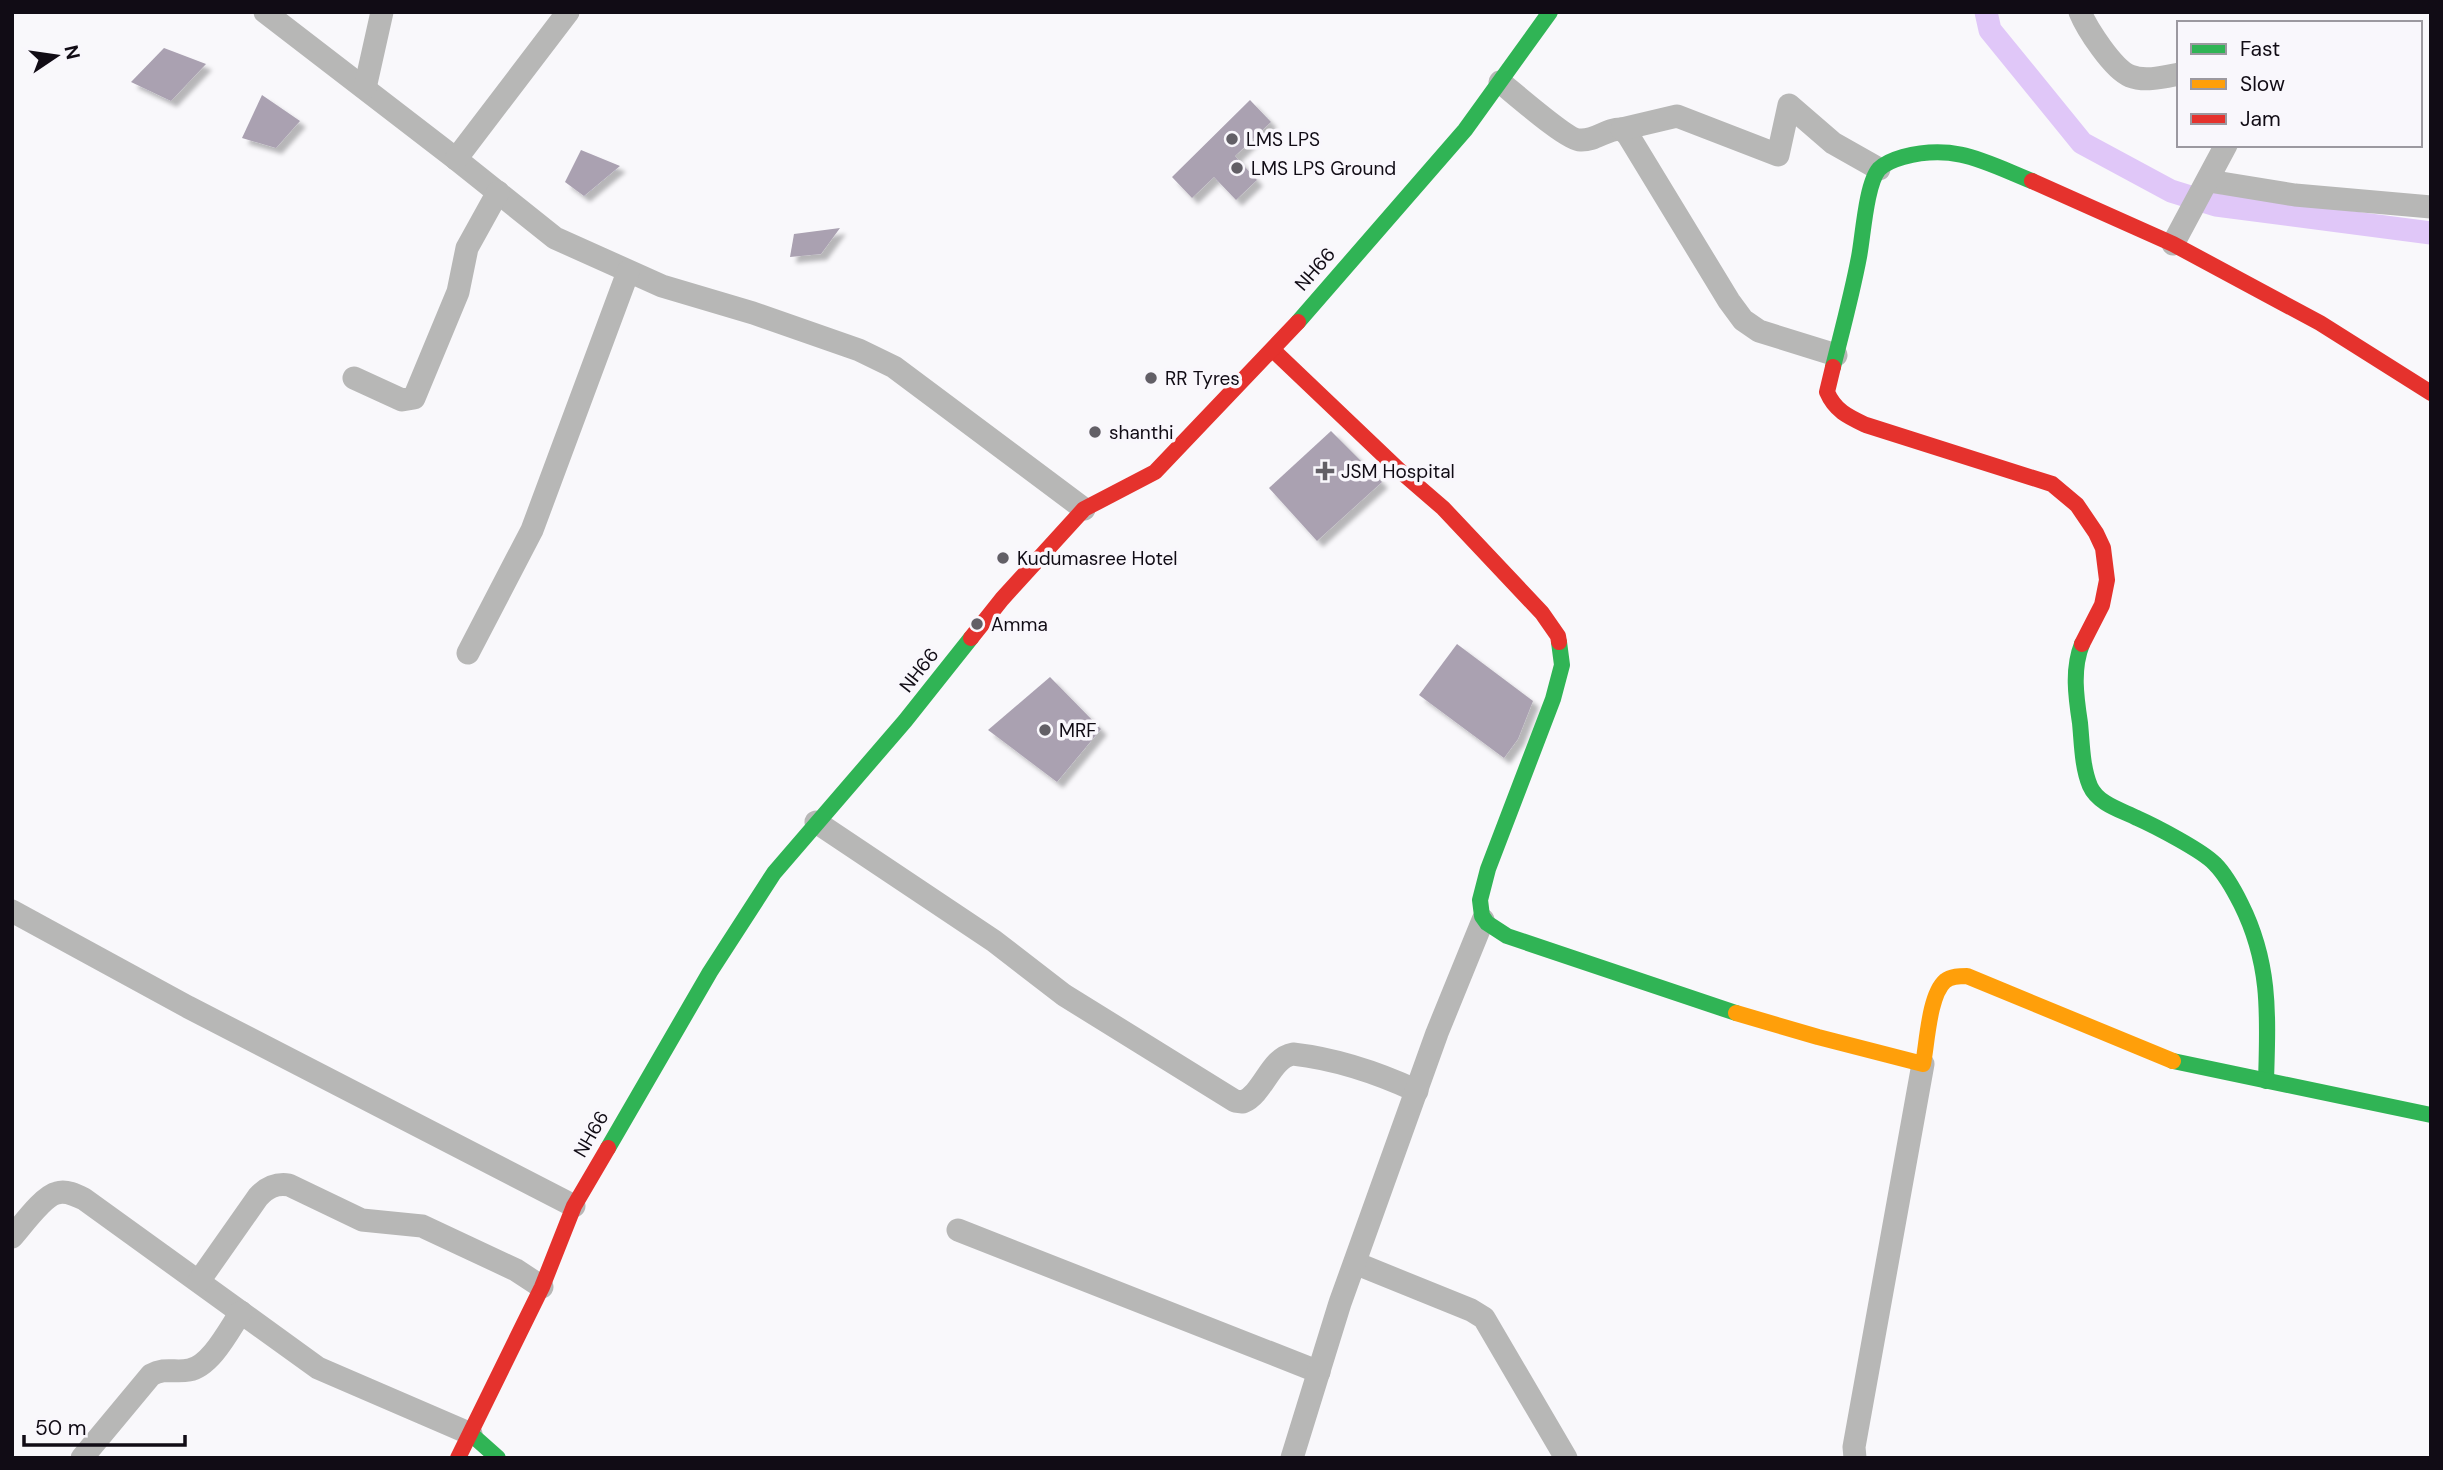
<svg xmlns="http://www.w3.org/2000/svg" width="2443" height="1470" viewBox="0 0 2443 1470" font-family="'DM Sans',sans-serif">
<defs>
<filter id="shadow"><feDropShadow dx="6" dy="6" stdDeviation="2" flood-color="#0004"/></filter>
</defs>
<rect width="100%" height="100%" fill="#f9f8fb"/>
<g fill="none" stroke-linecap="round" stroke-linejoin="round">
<!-- canal -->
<polyline stroke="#e0c7f8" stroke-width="23" points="1986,12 1990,30 2082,143 2171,191 2216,205 2431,233"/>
</g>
<!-- building -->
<g fill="#aaa1b1" filter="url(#shadow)">
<polygon points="164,48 206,64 171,101 131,82"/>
<polygon points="262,95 300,121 276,148 242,138"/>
<polygon points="1250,100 1271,122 1235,156 1257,180 1236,200 1214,177 1192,198 1172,177"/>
<polygon points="581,150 620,166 584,196 565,182"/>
<polygon points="840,228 821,254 790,257 794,234"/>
<polygon points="1331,431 1382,482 1317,541 1269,488"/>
<polygon points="1457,644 1533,701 1518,739 1504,758 1419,695"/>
<polygon points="1050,677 1101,729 1057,782 988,730"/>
</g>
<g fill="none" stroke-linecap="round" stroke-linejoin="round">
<!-- street -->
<g stroke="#b7b7b6" stroke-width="23">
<polyline points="265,12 456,159 555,238 662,286 753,313 859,350 894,367 1084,509"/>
<path d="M2080,12c7,17 33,57 50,64 15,6 34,1 49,-2"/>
<path d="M1500,82c14,11 67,58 80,58 16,1 27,-12 42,-11l6,6 101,166 14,19 16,11 77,24"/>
<polyline points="365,88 382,12"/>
<polyline points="1622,129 1677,116 1778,155 1789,105 1833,143 1879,169"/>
<polyline points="456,159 568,12"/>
<polyline points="2209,181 2295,195 2431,207"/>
<polyline points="2173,244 2226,145"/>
<polyline points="354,378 402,400 414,398 458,292 467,248 498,192"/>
<polyline points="468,653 532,530 628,272"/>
<path d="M816,822l178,119 70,54 171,106 8,1c21,-9 27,-44 50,-48 44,5 83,18 124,37"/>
<polyline points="12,911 188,1007 574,1206"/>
<polyline points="958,1230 1319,1372"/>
<path d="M12,1237c10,-11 31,-41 45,-44 9,-3 19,2 27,6l234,169 153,66"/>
<polyline points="1355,1263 1471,1310 1484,1318 1566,1458"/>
<path d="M199,1281l59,-84c9,-10 18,-14 31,-12l73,35 60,6 94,44 26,17"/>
<path d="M82,1458l69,-83c14,-8 24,-2 38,-5 22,-4 40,-40 52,-58"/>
<polyline points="1292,1458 1340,1303 1437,1033 1483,920"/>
<polyline points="1855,1458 1854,1447 1923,1064"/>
</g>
<!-- fast -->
<g stroke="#30b455" stroke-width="16">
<polyline points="1298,322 1465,130 1550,12"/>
<path d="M1833,367c9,-36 19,-73 26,-110 4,-20 7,-73 20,-88 6,-6 17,-10 24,-12 52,-14 82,5 129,24"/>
<polyline points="1559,642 1562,665 1553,699 1488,869 1480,900 1482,916 1487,923 1507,936 1736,1013"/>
<path d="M2082,644c-10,25 -6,53 -2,79 2,20 2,44 10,63 8,18 31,24 47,32 18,8 66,33 78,46 11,11 19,26 26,40 30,60 27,112 25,177"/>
<polyline points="2173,1061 2431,1115"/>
<polyline points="608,1148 710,972 774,873 905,721 971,638"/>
<polyline points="471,1434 498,1458"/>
</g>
<!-- slow -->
<path stroke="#ff9f0a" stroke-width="16" d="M1736,1013l82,24 105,27c4,-20 6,-69 22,-83 6,-5 15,-5 22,-5l206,85"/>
<!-- jam -->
<g stroke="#e5322d" stroke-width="16">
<polyline points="2032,181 2173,244 2320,323 2431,393"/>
<polyline points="1273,350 1399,470 1443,508 1542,613 1558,636 1559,642"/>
<path d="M1833,367l-6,25c8,19 22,25 39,33l186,59 25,21 19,28 7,15 4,32 -5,25 -20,39"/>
<polyline points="971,638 1002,599 1084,509 1155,472 1298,322"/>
<polyline points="458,1458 542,1287 574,1206 608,1148"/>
</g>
</g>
<!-- markers -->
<g fill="#625f66" stroke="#f9f7fc" stroke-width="2.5">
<circle cx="1232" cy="139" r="7"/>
<circle cx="1237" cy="168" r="7"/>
<circle cx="1151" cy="378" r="7"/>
<circle cx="1095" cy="432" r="7"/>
<path d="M1321.5 460.5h7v7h7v7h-7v7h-7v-7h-7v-7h7z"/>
<circle cx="1003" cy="558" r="7"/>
<circle cx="977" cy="624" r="7"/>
<circle cx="1045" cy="730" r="7"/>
</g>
<g text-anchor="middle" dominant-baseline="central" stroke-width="7" stroke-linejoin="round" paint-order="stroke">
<!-- poi labels -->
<g font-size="19" fill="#110c15" stroke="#f9f7fc" text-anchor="start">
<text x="1246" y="139">LMS LPS</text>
<text x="1251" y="168">LMS LPS Ground</text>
<text x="1165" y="378">RR Tyres</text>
<text x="1109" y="432">shanthi</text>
<text x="1341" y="471">JSM Hospital</text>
<text x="1017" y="558">Kudumasree Hotel</text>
<text x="991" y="624">Amma</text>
<text x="1059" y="730">MRF</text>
</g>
<!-- street labels -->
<g font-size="19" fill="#110c15" stroke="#f9f7fc">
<text transform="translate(1315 269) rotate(-49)">NH66</text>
<text transform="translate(919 670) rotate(-52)">NH66</text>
<text transform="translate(591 1134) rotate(-60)">NH66</text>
</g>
</g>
<!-- border -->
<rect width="2443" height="1470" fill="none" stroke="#110c15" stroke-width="28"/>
<!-- legend -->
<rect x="2177" y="21" width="245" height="126" fill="#f9f7fc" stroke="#9c99a0" stroke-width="2"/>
<rect x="2191" y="44" width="35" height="10" fill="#30b455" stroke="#9c99a0" stroke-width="2"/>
<text x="2240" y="56" font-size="21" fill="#110c15">Fast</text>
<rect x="2191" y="79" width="35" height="10" fill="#ff9f0a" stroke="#9c99a0" stroke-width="2"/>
<text x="2240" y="91" font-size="21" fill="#110c15">Slow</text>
<rect x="2191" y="114" width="35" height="10" fill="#e5322d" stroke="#9c99a0" stroke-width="2"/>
<text x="2240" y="126" font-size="21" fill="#110c15">Jam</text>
<!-- north arrow -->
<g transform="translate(56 56) rotate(77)" stroke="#f9f7fc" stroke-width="5" paint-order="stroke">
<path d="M0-5L12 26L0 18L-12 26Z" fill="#110c15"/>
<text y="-10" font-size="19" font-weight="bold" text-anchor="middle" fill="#110c15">N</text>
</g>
<!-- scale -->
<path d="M24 1435v10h161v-10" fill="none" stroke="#110c15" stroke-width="3.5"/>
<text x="35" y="1435" font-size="21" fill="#110c15" stroke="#f9f7fc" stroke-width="5" paint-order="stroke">50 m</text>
</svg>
